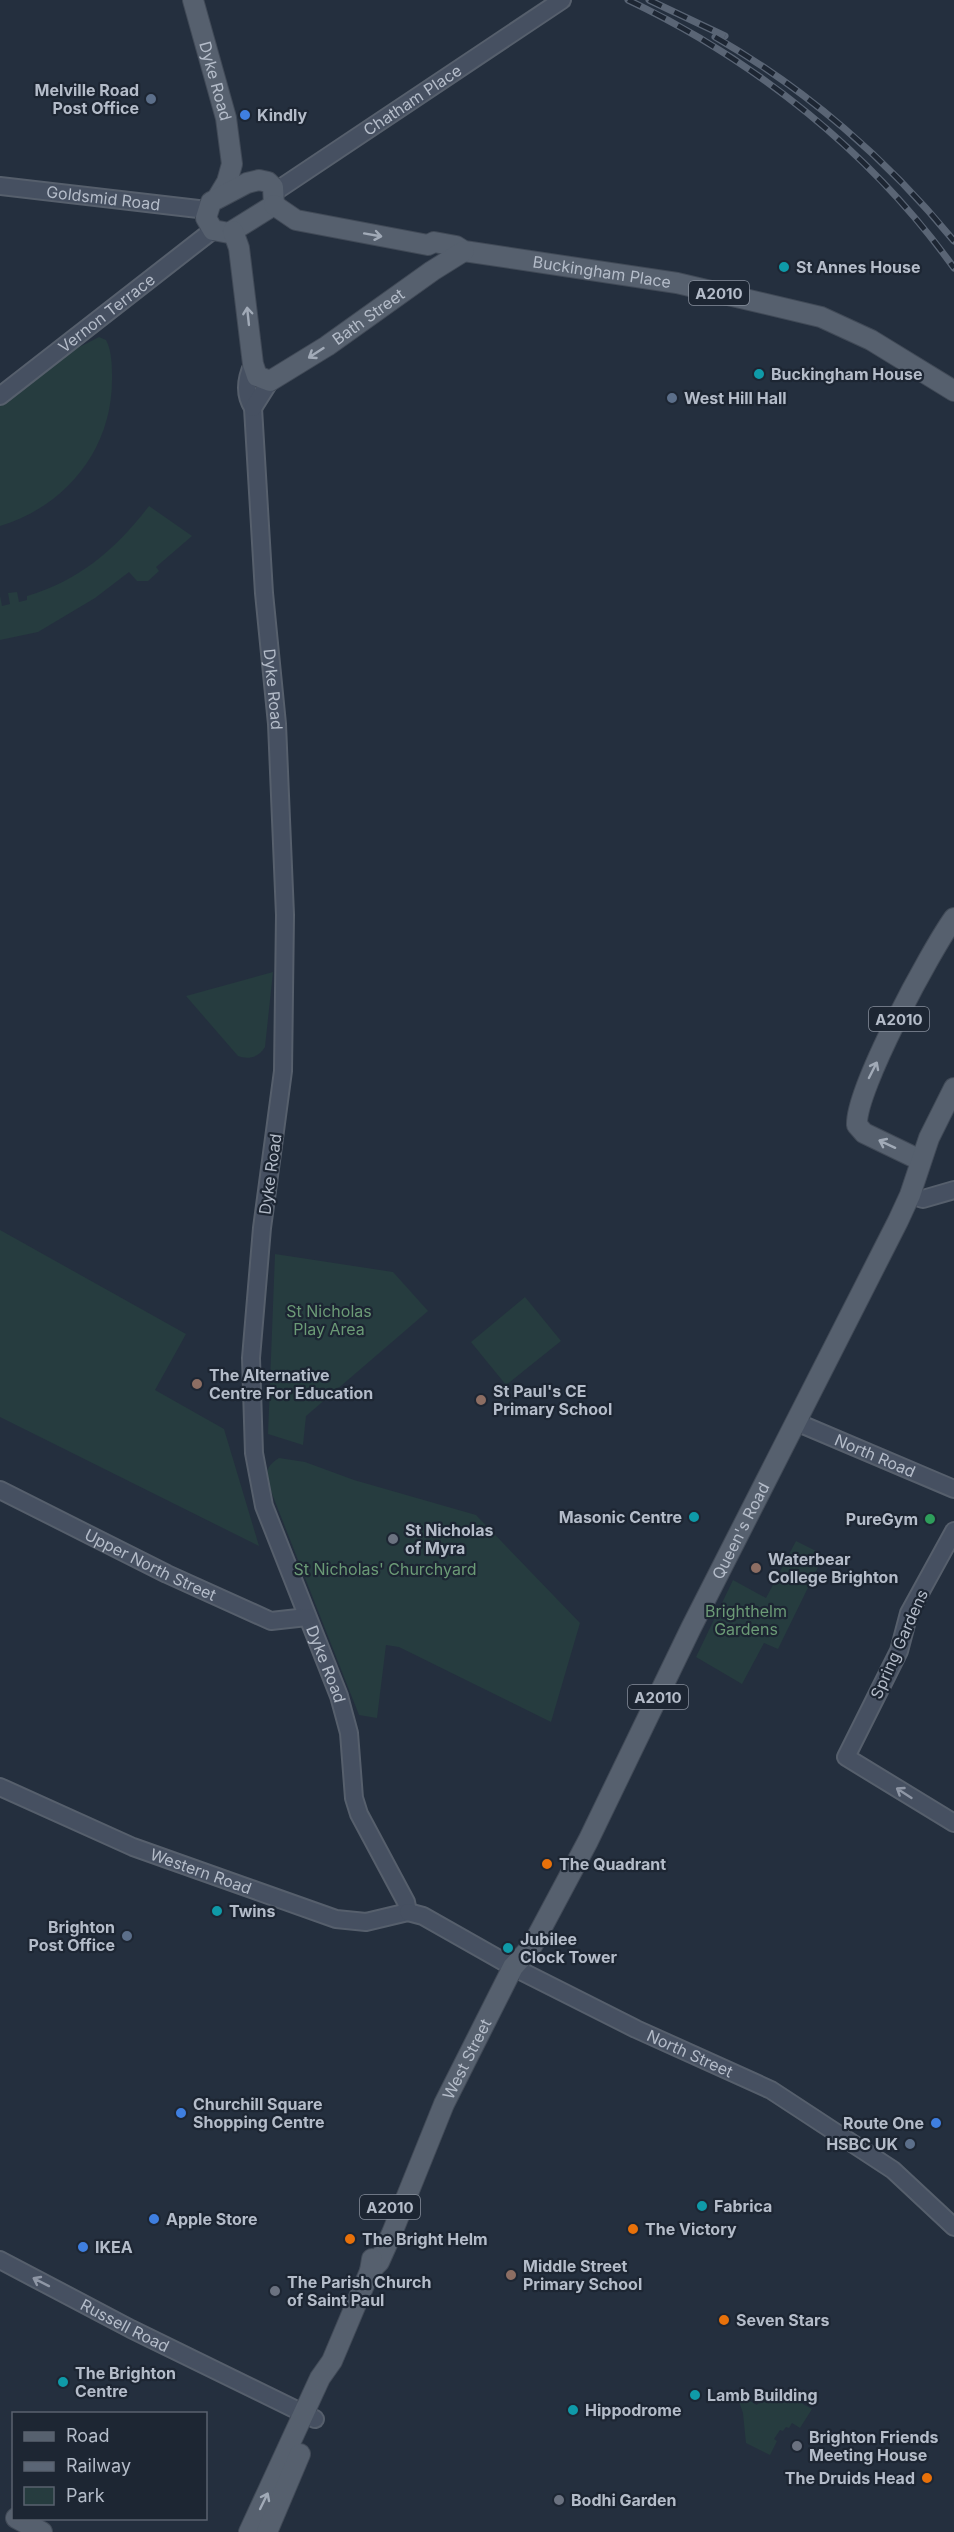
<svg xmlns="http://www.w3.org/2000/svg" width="954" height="2532" viewBox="0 0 954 2532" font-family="Inter,sans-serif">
<rect width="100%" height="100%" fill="#242f3e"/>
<!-- green -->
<g fill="#263c3f">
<path d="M99,337l7,3c6,11 6,27 6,40 0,69 -46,126 -112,146v-123l66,-49z"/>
<path d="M149,506l43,30 -36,31 3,4 -11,10h-11l-8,-9 -34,26 -57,34 -38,8v-44l2,10 8,-2 -2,-11 9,-1 2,10 8,-2v-4c53,-16 88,-46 122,-90z"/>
<path d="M273,972l-8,75c-6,10 -16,13 -27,9l-52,-60z"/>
<polygon points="0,1230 186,1334 155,1390 224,1429 259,1546 0,1417"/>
<polygon points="275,1254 393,1272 428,1311 306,1416 303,1445 268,1434"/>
<polygon points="525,1297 561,1341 506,1385 471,1342"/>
<path d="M279,1458l26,4 49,18 122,35 104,108 -29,99 -152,-75 -13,-2 -9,73 -18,-3 -92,-234c-1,-12 2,-17 12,-23z"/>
<polygon points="796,1541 824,1555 778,1649 764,1643 742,1684 696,1657 733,1580 766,1598"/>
<polygon points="736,2393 757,2405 764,2393 778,2401 783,2393 812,2409 800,2428 792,2423 789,2428 786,2427 783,2431 780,2430 774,2439 777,2441 770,2455 746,2443 743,2413"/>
</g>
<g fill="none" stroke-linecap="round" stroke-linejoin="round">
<defs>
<g id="secondary">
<path id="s1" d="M0,186l207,24"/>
<path id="s2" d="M276,191l286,-191"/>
<path id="s3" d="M253,364c-7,15 -9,30 0,44l11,185 13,131 8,191 -2,156 -21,157 -11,130 3,95 10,53 75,190 10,37 5,65 5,16 47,88 2,10"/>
<path id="s4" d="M0,396l213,-166"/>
<polyline points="253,408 270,381"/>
<polyline points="910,1195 923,1199 954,1190"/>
<path id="s5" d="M796,1422l158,67"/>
<path id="s6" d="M0,1490l167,84 104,47 36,-4"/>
<polyline points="954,1531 909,1613 899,1651 846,1757 954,1823"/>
<path id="s7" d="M0,1787l133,60 203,72 30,3 42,-10"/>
<path id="s8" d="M408,1912l15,4 90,51 123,62 135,61 122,80 61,57"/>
<path id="s9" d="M0,2260l131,69 184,90"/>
</g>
<g id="primary">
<path id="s10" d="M193,0l33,118 6,46 -5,18 -9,15"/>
<polygon points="259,180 268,182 273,187 274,205 229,233 213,230 206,218 211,202 247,183"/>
<path id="s11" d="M274,205l22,15 132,25 6,-3 22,4 8,5 213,32 144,34 50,23 83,51"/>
<path id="s12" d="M233,231l6,17 14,116 4,12 13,5 57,-35 105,-75 32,-20"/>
<path d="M920,1160l-56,-27 -7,-8c-2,-35 74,-175 97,-207"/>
<path id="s13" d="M370,2271l9,-9 13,-29 52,-129 69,-137 19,-21 56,-105 103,-213 207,-407 12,-26 19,-57 25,-50"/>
<polyline points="16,2518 42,2532"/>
<polyline points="249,2532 320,2378 332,2361 370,2271 372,2259"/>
<polyline points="267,2532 300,2454"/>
</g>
</defs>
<!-- secondary casing -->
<use href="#secondary" stroke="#565f6c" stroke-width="20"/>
<!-- primary casing -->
<use href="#primary" stroke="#414a57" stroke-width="22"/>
<!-- secondary -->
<use href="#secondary" stroke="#465061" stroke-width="16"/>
<!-- primary -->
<use href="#primary" stroke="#56606e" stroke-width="20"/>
<defs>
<g id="rail">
<path d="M628,0c127,60 244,153 326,268"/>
<polyline points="649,0 725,36"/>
<path d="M715,37c91,52 173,123 239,204"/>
</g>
</defs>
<!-- rail casing -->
<use href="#rail" stroke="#5a6575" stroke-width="7"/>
<!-- rail -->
<use href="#rail" stroke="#1d2633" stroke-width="4.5" stroke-dasharray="14" stroke-linecap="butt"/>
</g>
<!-- one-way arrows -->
<defs><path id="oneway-shaft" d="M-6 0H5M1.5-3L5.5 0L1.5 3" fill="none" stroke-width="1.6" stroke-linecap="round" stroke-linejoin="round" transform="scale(1.5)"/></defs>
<g stroke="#a1aab7">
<use href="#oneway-shaft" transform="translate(373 235) rotate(10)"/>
<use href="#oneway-shaft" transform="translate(248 316) rotate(-96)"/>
<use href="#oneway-shaft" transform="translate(316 353) rotate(147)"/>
<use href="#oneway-shaft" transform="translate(873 1070) rotate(-63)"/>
<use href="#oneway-shaft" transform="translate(887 1144) rotate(-155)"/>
<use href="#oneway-shaft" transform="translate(264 2501) rotate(-64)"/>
</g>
<g stroke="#8e96a5">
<use href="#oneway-shaft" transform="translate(904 1793) rotate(-147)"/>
<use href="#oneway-shaft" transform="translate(41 2282) rotate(-153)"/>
</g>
<!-- markers -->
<g fill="#5c6f8a" stroke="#1d2633" stroke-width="2">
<circle cx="151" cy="99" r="6"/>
<circle cx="672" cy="398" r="6"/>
<circle cx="127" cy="1936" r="6"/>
<circle cx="910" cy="2144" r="6"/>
</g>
<g fill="#3f7fe0" stroke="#1d2633" stroke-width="2">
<circle cx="245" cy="115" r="6"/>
<circle cx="181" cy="2113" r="6"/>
<circle cx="936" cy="2123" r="6"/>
<circle cx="154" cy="2219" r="6"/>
<circle cx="83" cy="2247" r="6"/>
</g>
<g fill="#0f9aa8" stroke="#1d2633" stroke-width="2">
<circle cx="784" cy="267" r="6"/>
<circle cx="759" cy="374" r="6"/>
<circle cx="694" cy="1517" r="6"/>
<circle cx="217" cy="1911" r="6"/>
<circle cx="508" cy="1948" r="6"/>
<circle cx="702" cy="2206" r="6"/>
<circle cx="63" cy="2382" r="6"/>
<circle cx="695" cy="2395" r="6"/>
<circle cx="573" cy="2410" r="6"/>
</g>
<g fill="#8d6e63" stroke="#1d2633" stroke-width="2">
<circle cx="197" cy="1384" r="6"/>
<circle cx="481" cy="1400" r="6"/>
<circle cx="756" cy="1568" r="6"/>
<circle cx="511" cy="2275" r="6"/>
</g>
<circle fill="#2e9e5b" stroke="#1d2633" stroke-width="2" cx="930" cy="1519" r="6"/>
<g fill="#6b7280" stroke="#1d2633" stroke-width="2">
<circle cx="393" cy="1539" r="6"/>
<circle cx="275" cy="2291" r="6"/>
<circle cx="797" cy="2446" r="6"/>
<circle cx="559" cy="2500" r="6"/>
</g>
<g fill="#e8710a" stroke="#1d2633" stroke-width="2">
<circle cx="547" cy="1864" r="6"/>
<circle cx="633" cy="2229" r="6"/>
<circle cx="350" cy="2239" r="6"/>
<circle cx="724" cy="2320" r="6"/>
<circle cx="927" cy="2478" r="6"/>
</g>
<g text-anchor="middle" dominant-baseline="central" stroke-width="4.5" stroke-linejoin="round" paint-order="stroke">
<!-- shield labels -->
<g fill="#1d2633" stroke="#878f9c" stroke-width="1.5">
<rect x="689" y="281" width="60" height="24" rx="4.5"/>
<rect x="869" y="1007" width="60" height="24" rx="4.5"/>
<rect x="628" y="1685" width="60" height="24" rx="4.5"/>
<rect x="360" y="2195" width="60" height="24" rx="4.5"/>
</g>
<g font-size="15" font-weight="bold" fill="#b4bcc9">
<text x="719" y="293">A2010</text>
<text x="899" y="1019">A2010</text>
<text x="658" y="1697">A2010</text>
<text x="390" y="2207">A2010</text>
</g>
<!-- street labels -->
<g font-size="16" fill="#b4bcc9" stroke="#1d2633">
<text stroke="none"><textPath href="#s10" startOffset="84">Dyke Road</textPath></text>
<text stroke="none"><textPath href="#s2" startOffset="164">Chatham Place</textPath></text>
<text stroke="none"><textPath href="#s1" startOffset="104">Goldsmid Road</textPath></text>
<text stroke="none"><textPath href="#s11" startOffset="339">Buckingham Place</textPath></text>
<text stroke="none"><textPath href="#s4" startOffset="135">Vernon Terrace</textPath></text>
<text stroke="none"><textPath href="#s12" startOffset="279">Bath Street</textPath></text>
<text stroke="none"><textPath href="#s3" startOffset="328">Dyke Road</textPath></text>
<text transform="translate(270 1174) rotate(-82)">Dyke Road</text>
<text stroke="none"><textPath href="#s5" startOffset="86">North Road</textPath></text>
<text stroke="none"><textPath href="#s13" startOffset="830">Queen's Road</textPath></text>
<text stroke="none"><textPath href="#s6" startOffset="168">Upper North Street</textPath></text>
<text transform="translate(899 1644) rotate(-66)">Spring Gardens</text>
<text stroke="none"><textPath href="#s3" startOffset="1318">Dyke Road</textPath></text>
<text stroke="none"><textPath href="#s7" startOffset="218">Western Road</textPath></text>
<text stroke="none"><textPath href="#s8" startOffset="316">North Street</textPath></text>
<text stroke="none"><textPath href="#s13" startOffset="234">West Street</textPath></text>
<text stroke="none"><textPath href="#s9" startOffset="141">Russell Road</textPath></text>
</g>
<!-- poi labels -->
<g font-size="16" font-weight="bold" fill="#b4bcc9" stroke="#1d2633" text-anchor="start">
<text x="139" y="90" text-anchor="end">Melville Road<tspan x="139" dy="18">Post Office</tspan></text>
<text x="257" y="115">Kindly</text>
<text x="796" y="267">St Annes House</text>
<text x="771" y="374">Buckingham House</text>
<text x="684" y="398">West Hill Hall</text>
<text x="209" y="1375">The Alternative<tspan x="209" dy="18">Centre For Education</tspan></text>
<text x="493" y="1391">St Paul's CE<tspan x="493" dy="18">Primary School</tspan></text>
<text x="682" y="1517" text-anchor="end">Masonic Centre</text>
<text x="918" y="1519" text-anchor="end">PureGym</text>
<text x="405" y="1530">St Nicholas<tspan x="405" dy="18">of Myra</tspan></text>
<text x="768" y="1559">Waterbear<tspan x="768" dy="18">College Brighton</tspan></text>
<text x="559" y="1864">The Quadrant</text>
<text x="229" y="1911">Twins</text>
<text x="115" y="1927" text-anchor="end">Brighton<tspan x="115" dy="18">Post Office</tspan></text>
<text x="520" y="1939">Jubilee<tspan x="520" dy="18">Clock Tower</tspan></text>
<text x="193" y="2104">Churchill Square<tspan x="193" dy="18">Shopping Centre</tspan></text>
<text x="924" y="2123" text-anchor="end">Route One</text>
<text x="898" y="2144" text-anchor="end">HSBC UK</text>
<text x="714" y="2206">Fabrica</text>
<text x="166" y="2219">Apple Store</text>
<text x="645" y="2229">The Victory</text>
<text x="362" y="2239">The Bright Helm</text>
<text x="95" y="2247">IKEA</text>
<text x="523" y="2266">Middle Street<tspan x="523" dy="18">Primary School</tspan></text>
<text x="287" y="2282">The Parish Church<tspan x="287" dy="18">of Saint Paul</tspan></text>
<text x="736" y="2320">Seven Stars</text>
<text x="75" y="2373">The Brighton<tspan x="75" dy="18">Centre</tspan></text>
<text x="707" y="2395">Lamb Building</text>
<text x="585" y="2410">Hippodrome</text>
<text x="809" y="2437">Brighton Friends<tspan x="809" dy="18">Meeting House</tspan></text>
<text x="915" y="2478" text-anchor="end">The Druids Head</text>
<text x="571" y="2500">Bodhi Garden</text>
</g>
<!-- park labels -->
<g font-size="16" fill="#6b9a76" stroke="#1d2633">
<text x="329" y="1311">St Nicholas<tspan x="329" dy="18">Play Area</tspan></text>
<text x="385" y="1569">St Nicholas' Churchyard</text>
<text x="746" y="1611">Brighthelm<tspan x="746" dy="18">Gardens</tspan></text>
</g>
</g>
<!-- legend -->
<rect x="12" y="2412" width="195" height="108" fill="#1d2633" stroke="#59626f" stroke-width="1.5"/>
<rect x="24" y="2432" width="30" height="9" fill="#56606e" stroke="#59626f" stroke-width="1.5"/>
<text x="66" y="2442" font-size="18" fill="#b4bcc9">Road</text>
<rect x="24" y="2462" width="30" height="9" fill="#5a6575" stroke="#59626f" stroke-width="1.5"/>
<text x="66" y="2472" font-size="18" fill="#b4bcc9">Railway</text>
<rect x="24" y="2487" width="30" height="18" fill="#263c3f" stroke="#59626f" stroke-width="1.5"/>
<text x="66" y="2502" font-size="18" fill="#b4bcc9">Park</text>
</svg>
